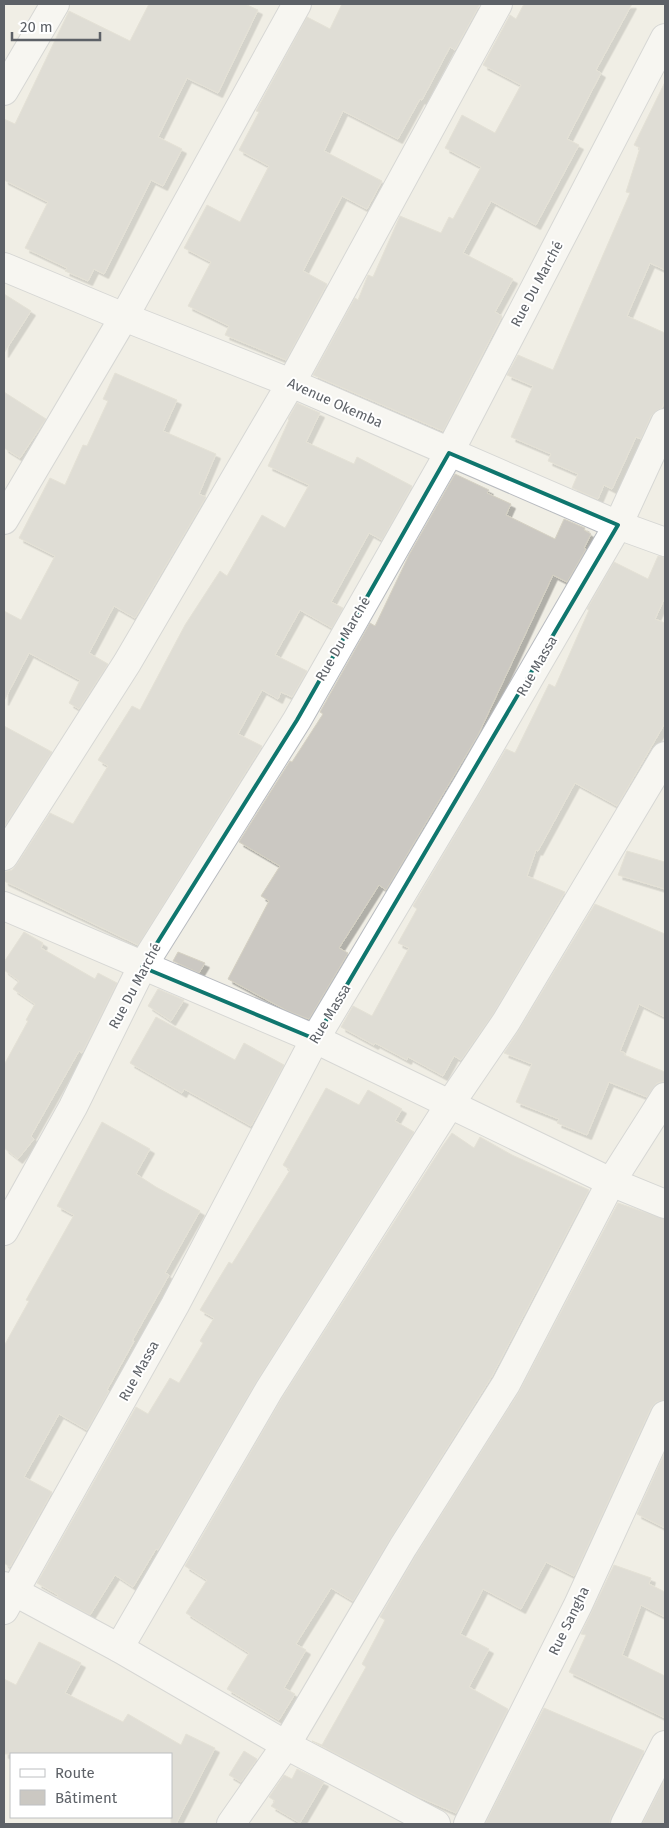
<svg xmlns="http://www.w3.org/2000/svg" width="669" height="1828" viewBox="0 0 669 1828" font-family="'Fira Sans',sans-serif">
<defs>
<filter id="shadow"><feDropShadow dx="4.5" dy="4.5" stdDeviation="0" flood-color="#0004"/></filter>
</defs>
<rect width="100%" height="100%" fill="#f0eee5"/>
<!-- building -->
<g fill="#cbc8c2" stroke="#d5d1c3" filter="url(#shadow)">
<polygon points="149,4 245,4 258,10 218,93 187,78 158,137 182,149 163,186 151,180 104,274 94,269 88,281 65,271 67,268 25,248 48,202 4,180 4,119 15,124 69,11 130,41"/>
<polygon points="342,4 480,4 455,50 450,47 422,100 420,99 398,139 343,111 324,151 382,181 367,209 342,196 303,271 327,284 286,360 225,335 229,326 188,306 211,262 184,248 207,205 240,222 269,166 239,150 259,112 256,111 307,17 330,29"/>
<polygon points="524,4 632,4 596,70 601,73 567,139 579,145 536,225 491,201 463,253 513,279 495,312 502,316 443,431 313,375 355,298 358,300 368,275 373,277 400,216 441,233 449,217 453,219 481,167 445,148 462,115 495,133 521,85 483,65 510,15 516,19"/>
<polygon points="665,82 665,270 650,263 627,316 665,333 665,401 662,408 656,411 651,416 641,439 636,437 612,489 604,485 598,499 572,488 578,474 548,461 551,454 511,437 533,386 507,375 518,355 553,370 630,193 626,192 640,148 634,145"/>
<polygon points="4,294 31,311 4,353"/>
<polygon points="115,373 177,400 163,431 216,454 199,494 206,497 135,618 114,606 89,653 108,664 79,709 69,703 80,680 29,653 4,701 4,611 21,620 55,556 19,538 50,478 65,485 83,445 87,446 108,401 103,399"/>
<polygon points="4,392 46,419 20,458 4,448"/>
<polygon points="297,403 320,413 306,442 354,464 357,457 412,486 382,540 369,533 331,602 343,608 332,628 300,610 275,655 307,671 292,697 281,692 278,699 262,690 238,734 262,746 138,945 4,881 4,872 12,870 17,864 50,813 73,824 108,766 98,760 132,706 140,710 185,625 220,571 227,576 262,515 285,528 309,485 268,466 289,420 288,419"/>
<polygon points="455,474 489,490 487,493 511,504 506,515 555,539 564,519 585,528 584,530 591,534 584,548 586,549 567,582 553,575 478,735 386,890 379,885 339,948 348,953 309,1019 288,1011 228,979 269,901 261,896 280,866 239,842 290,761 292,762 323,714 320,712 370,623 375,626 409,555"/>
<polygon points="658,556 665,557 665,597 655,619 665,623 665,723 617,806 575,783 538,851 536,850 527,876 565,892 493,1014 461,1060 454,1056 443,1076 408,1057 407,1060 375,1043 374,1045 341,1027 353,1006 372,1016 409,948 398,943 417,909 413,906 506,749 515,753 549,684 555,687 589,610 587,609 614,562 648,579"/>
<polygon points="4,726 52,752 4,827"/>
<polygon points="627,851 665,862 665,889 618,875"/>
<polygon points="595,904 665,934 665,1017 639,1004 620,1051 625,1053 624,1055 665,1072 665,1081 657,1083 647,1097 609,1082 587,1135 557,1123 559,1119 516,1102 532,1064 504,1053 519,1030"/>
<polygon points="24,932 43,943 41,948 95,979 98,973 117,983 82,1053 79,1051 31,1136 34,1139 18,1159 4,1148 4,1065 28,1021 26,1020 35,1004 13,989 19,981 4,970 4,962"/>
<polygon points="178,952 205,963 199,973 173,961"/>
<polygon points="158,989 184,1000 171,1021 148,1006"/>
<polygon points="156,1017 235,1060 244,1043 284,1065 251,1126 184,1089 182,1093 130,1063"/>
<polygon points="326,1088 359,1105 368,1090 402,1109 395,1121 414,1132 256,1382 158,1550 156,1549 133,1587 115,1575 90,1615 57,1597 58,1595 37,1583 136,1407 148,1414 170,1378 179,1383 203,1343 200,1341 214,1318 200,1310 229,1262 232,1264 290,1170 283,1165"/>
<polygon points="102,1122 150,1149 136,1174 156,1187 200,1211 165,1273 169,1275 132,1341 134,1341 107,1390 109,1391 87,1430 59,1414 24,1477 52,1492 10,1567 4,1563 4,1346 29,1301 26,1300 74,1215 57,1206"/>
<polygon points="452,1133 474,1148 480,1137 512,1155 589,1190 492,1376 390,1539 353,1601 331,1588 296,1644 306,1650 284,1688 295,1694 279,1720 227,1689 249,1653 186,1613 207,1580 185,1566 282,1398 442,1147"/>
<polygon points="618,1203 665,1219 665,1400 656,1402 651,1408 574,1576 546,1562 521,1609 483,1589 460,1634 489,1649 469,1687 508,1709 456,1813 419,1797 312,1741 322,1745 366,1667 362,1664 385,1620 380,1617 416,1555 519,1392"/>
<polygon points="665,1452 665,1528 637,1514"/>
<polygon points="614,1565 651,1578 649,1584 665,1592 665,1617 641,1605 622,1655 665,1676 665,1718 569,1672 586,1635 581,1634"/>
<polygon points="39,1642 81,1663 65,1693 123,1722 128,1714 181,1745 186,1734 215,1748 176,1824 171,1824 171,1754 4,1754 4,1679 16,1685"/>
<polygon points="544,1708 644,1751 611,1817 609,1824 485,1824"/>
<polygon points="244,1751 257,1759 241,1782 229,1775"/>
<polygon points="297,1769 324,1782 300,1823 271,1806 275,1801 269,1797 284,1775 292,1779"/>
<polygon points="665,1779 665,1824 642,1824"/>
</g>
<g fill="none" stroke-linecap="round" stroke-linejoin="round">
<defs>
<g id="minor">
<polyline points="4,91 55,4"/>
<polyline points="4,267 124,317 291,383 618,525 665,542"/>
<polyline points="4,520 124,317 297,4"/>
<polyline points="4,856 127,663 291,383 498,4"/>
<polyline points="4,906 315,1039 611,1182 665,1204"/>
<polyline points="4,1231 73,1107 142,967 297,720 449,453 665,38"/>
<polyline points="4,1586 119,1648 286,1745 436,1824"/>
<polyline points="4,1610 175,1305 315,1039 467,785 618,525 665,423"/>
<polyline points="119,1648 269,1390 450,1104 506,1022 665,756"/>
<polyline points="231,1824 286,1745 403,1547 506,1384 611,1182 665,1097"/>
<polyline points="468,1824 578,1605 665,1415"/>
<polyline points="625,1824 665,1745"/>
</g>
</defs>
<!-- minor casing -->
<use href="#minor" stroke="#b8bbc0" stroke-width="30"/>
<!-- minor -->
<use href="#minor" stroke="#fff" stroke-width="28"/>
</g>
<!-- marked area -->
<path d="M0 0H669V1828H0ZM449,453l169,72 -303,514 -173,-72 155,-247z" fill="#f0eee5" fill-opacity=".55" fill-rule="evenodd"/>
<path fill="none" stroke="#0f766e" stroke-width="4" stroke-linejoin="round" d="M449,453l169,72 -303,514 -173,-72 155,-247z"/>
<g text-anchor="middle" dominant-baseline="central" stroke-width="4" stroke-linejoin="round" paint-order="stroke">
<!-- street labels -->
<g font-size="14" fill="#5d6167" stroke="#fff">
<text transform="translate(537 284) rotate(-62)">Rue Du Marché</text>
<text transform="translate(335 403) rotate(24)">Avenue Okemba</text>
<text transform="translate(343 639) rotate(-60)">Rue Du Marché</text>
<text transform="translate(537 666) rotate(-60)">Rue Massa</text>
<text transform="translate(135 986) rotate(-62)">Rue Du Marché</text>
<text transform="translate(330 1014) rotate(-59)">Rue Massa</text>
<text transform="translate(139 1371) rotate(-61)">Rue Massa</text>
<text transform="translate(569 1621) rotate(-64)">Rue Sangha</text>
</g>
</g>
<!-- border -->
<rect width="669" height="1828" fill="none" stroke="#5d6167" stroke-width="10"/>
<!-- legend -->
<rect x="10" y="1753" width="162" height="65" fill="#ffffff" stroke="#bec0c2"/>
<rect x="20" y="1769" width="25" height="8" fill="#ffffff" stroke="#bec0c2"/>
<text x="55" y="1778" font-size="15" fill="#5d6167">Route</text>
<rect x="20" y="1790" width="25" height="15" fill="#cbc8c2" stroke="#bec0c2"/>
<text x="55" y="1803" font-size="15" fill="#5d6167">Bâtiment</text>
<!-- scale -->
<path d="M12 32v8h88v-8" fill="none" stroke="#5d6167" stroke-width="2.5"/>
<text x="20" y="32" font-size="15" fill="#5d6167" stroke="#ffffff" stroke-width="4" paint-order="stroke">20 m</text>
</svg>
